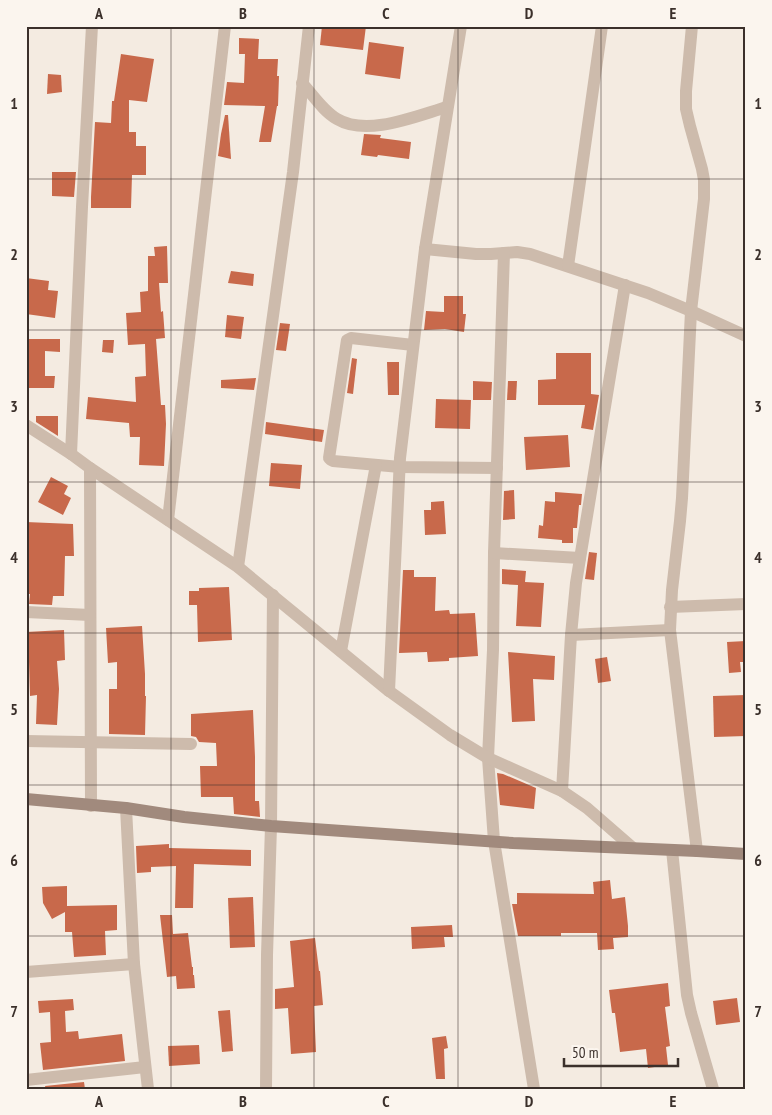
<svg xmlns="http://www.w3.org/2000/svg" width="772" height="1115" viewBox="0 0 772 1115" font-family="'PT Sans Narrow',sans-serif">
<rect width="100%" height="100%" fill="#f4ebe1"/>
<!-- building -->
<g fill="#c8694b">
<polygon points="322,26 366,26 363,50 320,45"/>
<polygon points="239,38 259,39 258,59 278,59 277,76 279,76 278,106 277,106 271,142 259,142 265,106 224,105 227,82 244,83 245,54 239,54"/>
<polygon points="369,42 404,47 400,79 365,74"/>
<polygon points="121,54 154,59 147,102 129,100 129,132 136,132 136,146 146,146 146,175 132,175 131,208 91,208 91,197 95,122 111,123 112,101 114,101"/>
<polygon points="48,74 61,75 62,92 47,94"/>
<polygon points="225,115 228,115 231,159 218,156 221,134"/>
<polygon points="364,134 381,135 380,138 411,142 409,159 378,155 377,157 361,155"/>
<polygon points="52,172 76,172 74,197 52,196"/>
<polygon points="167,246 168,283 159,283 161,312 163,311 165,338 156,339 161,405 165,405 166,424 164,466 139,465 140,437 130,437 129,423 86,419 88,397 136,402 135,377 146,376 145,344 128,345 126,313 141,312 140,292 148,291 148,256 155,256 154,247"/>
<polygon points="231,271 254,274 253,286 228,283"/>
<polygon points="26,278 49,281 48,290 58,291 55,318 26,314"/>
<polygon points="444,296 463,296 463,314 466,314 464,332 445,329 424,330 426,311 444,312"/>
<polygon points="227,315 244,317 241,339 225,337"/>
<polygon points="280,323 290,324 286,351 276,350"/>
<polygon points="26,339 60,339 60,352 45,351 45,376 55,376 54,388 26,388"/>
<polygon points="103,340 114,340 113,353 102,352"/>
<polygon points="556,353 591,353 591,394 599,395 593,430 581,428 585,405 538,405 538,380 556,379"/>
<polygon points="352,358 357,359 353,394 347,393"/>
<polygon points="387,362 399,362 399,395 388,395"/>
<polygon points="256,378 254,390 221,388 221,380"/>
<polygon points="473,381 492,382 491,400 473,400"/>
<polygon points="508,381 517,381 516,400 507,400"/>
<polygon points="436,399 471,400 470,429 435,428"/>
<polygon points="36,416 58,416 58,436 36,422"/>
<polygon points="266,422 324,430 322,442 265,434"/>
<polygon points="568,435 570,467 526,470 524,437"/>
<polygon points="271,463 302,465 300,489 269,486"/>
<polygon points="51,477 68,486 64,494 71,498 63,515 38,502"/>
<polygon points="514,490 515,519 503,520 504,491"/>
<polygon points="555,492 582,494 581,505 579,505 577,528 573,528 573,543 562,543 562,540 538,538 539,525 543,526 545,501 555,502"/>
<polygon points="444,501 446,534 425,535 424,510 431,510 431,502"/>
<polygon points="26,522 73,524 74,556 65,556 64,596 53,596 52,605 29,604 30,594 26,594"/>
<polygon points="589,552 597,553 594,580 585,579"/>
<polygon points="502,569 526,571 525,582 544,583 541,627 516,626 518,585 502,584"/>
<polygon points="403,570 414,570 414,577 436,577 435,611 449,610 450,614 475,613 478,656 449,658 449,661 428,662 427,652 399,653"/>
<polygon points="229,587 232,640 198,642 197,605 189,605 189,591 199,591 199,588"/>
<polygon points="142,626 145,674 145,696 146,696 145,735 109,734 109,689 117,689 117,662 108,663 106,628"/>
<polygon points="64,630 65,660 57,661 59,689 57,725 36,724 37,695 30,696 29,662 26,662 26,632"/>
<polygon points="746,641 746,662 740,662 741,672 729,673 727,642"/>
<polygon points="508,652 555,656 554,680 533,679 535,721 512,722"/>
<polygon points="607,657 611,681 598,683 595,659"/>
<polygon points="746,695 746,736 714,737 713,696"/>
<polygon points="253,710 255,757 255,801 259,801 260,817 234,814 233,797 201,797 200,766 217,766 216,743 199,742 196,737 191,736 191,714"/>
<polygon points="497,773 503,774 536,788 534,809 500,805"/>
<polygon points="169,844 169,848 251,850 251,866 194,864 193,908 175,908 176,866 151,867 151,872 137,873 136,846"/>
<polygon points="610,880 612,899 625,897 628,926 628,937 613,938 614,949 598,950 597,933 561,933 561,936 518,936 512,904 517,904 517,893 594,894 593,882"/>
<polygon points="67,886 67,906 117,905 117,930 105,931 106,955 74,957 72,932 65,932 65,912 52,919 43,903 42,887"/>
<polygon points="253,897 255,947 230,948 228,898"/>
<polygon points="160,915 172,915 173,934 188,933 192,967 193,967 193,975 194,975 195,988 177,989 176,976 167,977"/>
<polygon points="452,925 453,937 444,937 445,947 412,949 411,927"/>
<polygon points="315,938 319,971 320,971 323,1005 314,1006 316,1052 291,1054 288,1008 275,1009 275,989 294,987 290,941"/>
<polygon points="668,983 670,1006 665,1007 670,1046 666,1047 668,1065 648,1068 646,1049 620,1052 615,1013 612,1013 609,990"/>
<polygon points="737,998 740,1022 716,1025 713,1001"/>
<polygon points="73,999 74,1010 65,1011 66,1032 78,1031 79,1039 122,1034 125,1061 43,1070 40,1043 51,1042 50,1012 39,1013 38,1001"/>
<polygon points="230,1010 233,1051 222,1052 218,1011"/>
<polygon points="446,1036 448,1048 444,1049 445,1079 436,1079 432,1038"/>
<polygon points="199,1045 200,1064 169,1066 168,1046"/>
<polygon points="84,1082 85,1089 46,1089 45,1086"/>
</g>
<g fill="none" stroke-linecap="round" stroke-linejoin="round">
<!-- street -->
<g stroke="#cdbbac" stroke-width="12">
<polyline points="692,26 686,91 686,109 690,126 702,169 704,180 704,199 691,311 682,498 680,521 672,590 670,630 697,851"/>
<path d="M302,83c11,12 21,28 35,36 30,18 79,-3 110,-12"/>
<polyline points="425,249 476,254 491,254 517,252 530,254 648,293 691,311 746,336"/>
<polyline points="504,253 494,553 493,650 488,758 494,841 534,1089"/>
<polyline points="568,266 602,26"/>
<polyline points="413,345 351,338 347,340 329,458 331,460 333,461 400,467 497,468"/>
<polyline points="26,425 71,454 90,468 238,567 389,691 450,735 488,758 562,791 587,808 633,848"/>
<polyline points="71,454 82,207 92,26"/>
<polyline points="90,468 91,806"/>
<polyline points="168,520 225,26"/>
<polyline points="494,553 580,558"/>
<polyline points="238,567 293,172 309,26"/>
<polyline points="670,607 746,604"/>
<polyline points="26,612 90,615"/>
<polyline points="571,635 670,630"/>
<polyline points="341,651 376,465"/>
<polyline points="389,691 400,458 425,249 461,26"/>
<polyline points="26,741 191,744"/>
<polyline points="562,791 571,635 576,583 625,285"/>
<polyline points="126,808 134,964 148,1089"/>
<polyline points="672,850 687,995 691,1013 713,1089"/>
<polyline points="26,972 134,964"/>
<polyline points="26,1080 145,1067"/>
<polyline points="266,1089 267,955 271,826 273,595"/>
</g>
<!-- secondary -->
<polyline stroke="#a18a7d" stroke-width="12" points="26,799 126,808 184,817 271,826 513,843 697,851 746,854"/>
</g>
<!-- grid -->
<path fill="none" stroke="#3b302b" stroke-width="1" stroke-opacity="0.55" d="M171,26v1063M314,26v1063M458,26v1063M601,26v1063M26,179h720M26,330h720M26,482h720M26,633h720M26,785h720M26,936h720"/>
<!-- border -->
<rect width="772" height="1115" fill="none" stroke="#fbf5ee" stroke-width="55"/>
<!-- scale -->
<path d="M564 1058v8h114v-8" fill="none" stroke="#3b302b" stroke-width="2.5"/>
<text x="572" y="1058" font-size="15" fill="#3b302b" stroke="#fbf5ee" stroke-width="4" paint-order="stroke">50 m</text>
<rect x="28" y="28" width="716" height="1060" fill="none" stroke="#3b302b" stroke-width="2"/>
<g font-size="16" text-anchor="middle" font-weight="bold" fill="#3b302b">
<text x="99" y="19">A</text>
<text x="243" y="19">B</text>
<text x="386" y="19">C</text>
<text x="529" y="19">D</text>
<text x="673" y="19">E</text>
<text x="14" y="109">1</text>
<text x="758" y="109">1</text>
<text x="14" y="260">2</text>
<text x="758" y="260">2</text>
<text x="14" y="412">3</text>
<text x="758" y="412">3</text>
<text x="14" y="563">4</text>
<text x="758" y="563">4</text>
<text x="14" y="715">5</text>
<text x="758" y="715">5</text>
<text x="14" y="866">6</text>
<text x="758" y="866">6</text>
<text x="14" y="1017">7</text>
<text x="758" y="1017">7</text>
<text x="99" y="1107">A</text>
<text x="243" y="1107">B</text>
<text x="386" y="1107">C</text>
<text x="529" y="1107">D</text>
<text x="673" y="1107">E</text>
</g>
</svg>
